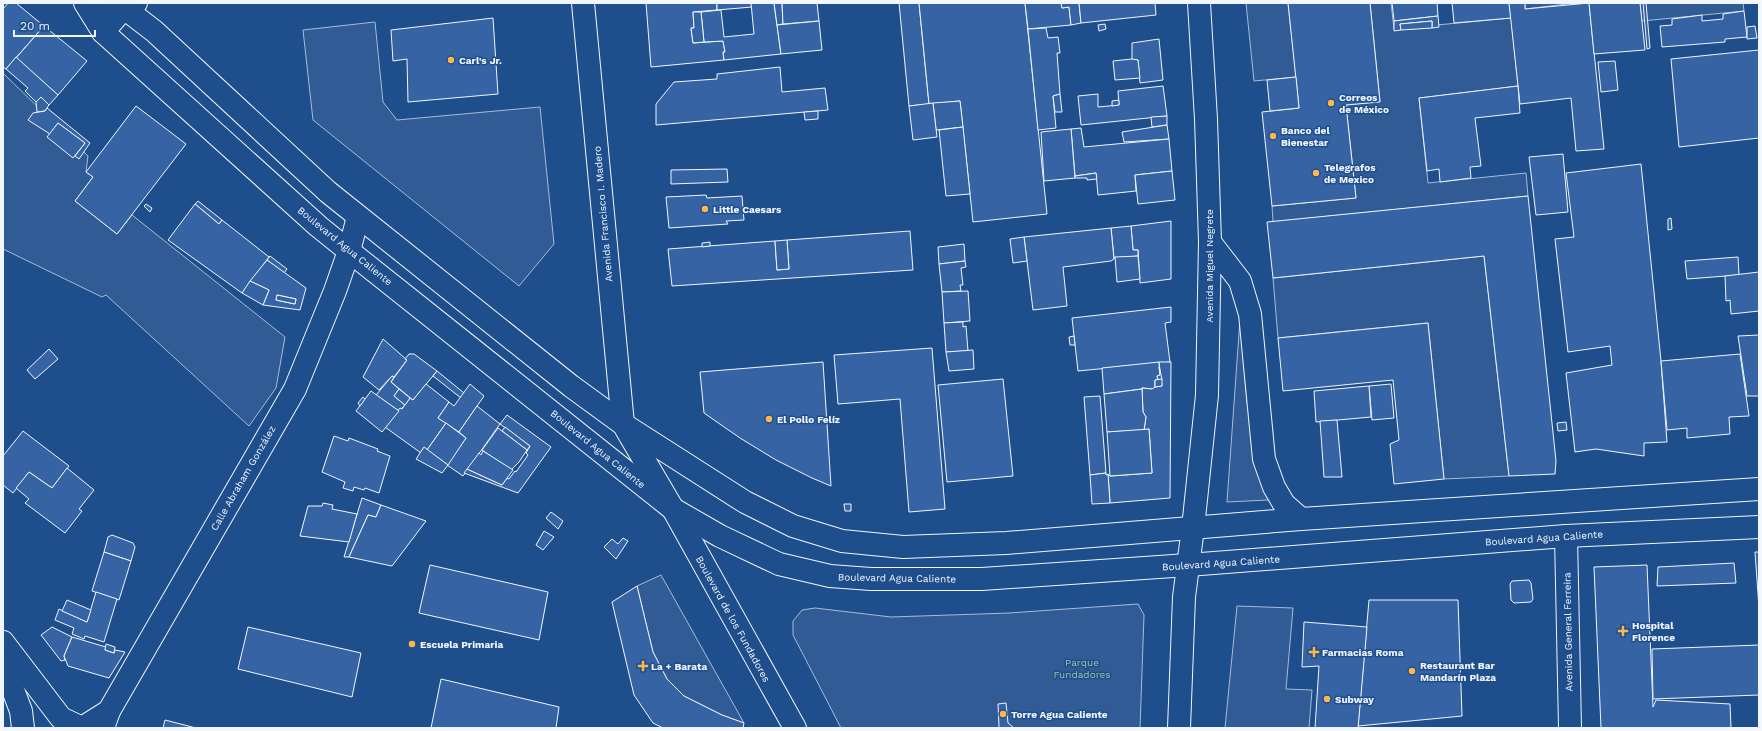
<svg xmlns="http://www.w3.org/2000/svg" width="1762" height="731" viewBox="0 0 1762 731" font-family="'Work Sans',sans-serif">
<rect width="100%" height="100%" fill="#1f4e8c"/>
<!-- built -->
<g fill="#305b95" stroke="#a8bbd7">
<polygon points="1246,3 1288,3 1296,77 1254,81"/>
<polygon points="1370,3 1391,3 1394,29 1511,18 1518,86 1419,98 1428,183 1526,173 1528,196 1273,222 1272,206 1356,198 1346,105 1380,101"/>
<polygon points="1525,3 1575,3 1525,9"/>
<polygon points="1640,3 1743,3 1744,11 1642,21"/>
<polygon points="375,22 383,102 397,120 540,107 554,244 519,286 313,120 303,30"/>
<polygon points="3,73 88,156 86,172 93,177 75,201 117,234 132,215 285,337 276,388 249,426 106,295 102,297 3,249"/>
<polygon points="1484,256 1509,476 1444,479 1428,323 1278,338 1273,278"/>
<polygon points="1240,319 1247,402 1256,460 1268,500 1227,502"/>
<polygon points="661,575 744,723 722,715 684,696 667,679 653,652 637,586"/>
<polygon points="1138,604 1144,615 1140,728 841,728 793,635 793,621 802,610 815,608 891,617 1009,613"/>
<polygon points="1237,606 1293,608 1286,689 1312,690 1309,728 1225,728"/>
</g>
<!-- building -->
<g fill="#3563a3" stroke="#f2f6ff" fill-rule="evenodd">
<polygon points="8,3 16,3 44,26 6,69 3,67 3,9"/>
<polygon points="646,3 717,3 717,10 693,12 694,28 691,28 693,43 723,41 725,52 723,52 724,60 651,67"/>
<polygon points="717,3 751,3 752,7 717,10"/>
<polygon points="751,3 774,3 781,54 724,60 723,52 725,52 723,41 704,42 701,12 721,10 724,37 754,34"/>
<polygon points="774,3 782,3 783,24 777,25"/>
<polygon points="782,3 817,3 819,21 783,24"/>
<polygon points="899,3 919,3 929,104 909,106"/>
<polygon points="919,3 1025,3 1047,214 973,222 960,101 929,104"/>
<polygon points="1025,3 1061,3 1062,8 1069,7 1071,25 1028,29"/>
<polygon points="1061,3 1079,3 1081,23 1071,25 1069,7 1062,8"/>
<polygon points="1079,3 1155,3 1156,15 1081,23"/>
<polygon points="1288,3 1370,3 1380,102 1346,105 1356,198 1272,206 1262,112 1299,108"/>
<polygon points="1392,3 1437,3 1438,16 1394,21"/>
<polygon points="1452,3 1509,3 1511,18 1454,23"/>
<polygon points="1509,3 1525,3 1525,9 1589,3 1604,149 1576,151 1571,98 1520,104"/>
<polygon points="1589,3 1640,3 1645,50 1594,54"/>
<polygon points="1643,3 1646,3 1650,48 1647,49"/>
<polygon points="1744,11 1747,37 1725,39 1725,42 1662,47 1660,26 1672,25 1672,19 1702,15 1702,21 1723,19 1723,14"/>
<polygon points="693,12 701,12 704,42 693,43 691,28 694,28"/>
<polygon points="1438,16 1439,27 1432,28 1432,21 1400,24 1401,30 1394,31 1394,21"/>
<polygon points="493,18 498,94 408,102 407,59 393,61 391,30"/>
<polygon points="819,21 822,50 781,54 777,25"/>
<polygon points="1432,21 1432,28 1401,30 1400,24"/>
<polygon points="1105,24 1106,29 1099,31 1098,25"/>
<polygon points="44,26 87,61 58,95 16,58"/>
<polygon points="1755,26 1757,38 1747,39 1747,27"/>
<polygon points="1046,28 1048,38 1058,37 1060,53 1057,53 1060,94 1053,96 1056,128 1038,130 1028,29"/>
<polygon points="1159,39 1163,80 1140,83 1138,60 1132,60 1132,43"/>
<polygon points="1759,50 1759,138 1679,147 1671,59"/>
<polygon points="16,57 58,95 49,105 41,97 36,102 25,91 28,88 6,69"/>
<polygon points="1132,59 1138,60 1140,78 1115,80 1113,61"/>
<polygon points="1615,61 1618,90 1601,92 1598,62"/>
<polygon points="780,67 782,92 825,88 828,110 656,125 656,104 674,82 717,79 717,74"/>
<polygon points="1296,77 1299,108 1270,111 1267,80"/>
<polygon points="1163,86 1167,116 1081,125 1078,96 1098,94 1098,107 1119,105 1118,91"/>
<polygon points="1518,86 1520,113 1475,118 1481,166 1470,167 1471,178 1440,182 1439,169 1427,171 1419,98"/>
<polygon points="1060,94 1062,112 1055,112 1053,96"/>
<polygon points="41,97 49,105 45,111 37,112 36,102"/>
<polygon points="1119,100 1119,105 1112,106 1112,101"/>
<polygon points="960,101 963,127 936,130 933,103"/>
<polygon points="933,103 937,137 913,140 909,106"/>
<polygon points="136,106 186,144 117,234 75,201 93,177 86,172"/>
<polygon points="47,108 90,143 79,159 75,156 85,143 58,123 50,134 28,120 33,113 45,111"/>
<polygon points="818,111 818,119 805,120 804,112"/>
<polygon points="1167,116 1167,125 1152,127 1151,117"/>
<polygon points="58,123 85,143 73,158 47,137"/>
<polygon points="1167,125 1169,139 1124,142 1122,132"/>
<polygon points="963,127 970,194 946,196 939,130"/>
<polygon points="1081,128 1084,147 1169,139 1172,171 1135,175 1136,191 1098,195 1096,173 1075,176 1071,129"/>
<polygon points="1071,129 1075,178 1044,181 1041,132"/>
<polygon points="1563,154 1568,212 1536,215 1529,157"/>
<polygon points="1641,164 1661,361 1667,442 1644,443 1644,456 1596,449 1575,452 1566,373 1612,365 1610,346 1568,352 1555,239 1574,237 1566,173"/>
<polygon points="727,169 728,182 671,184 671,170"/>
<polygon points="1172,171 1175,200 1138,204 1135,175"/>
<polygon points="1096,173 1097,179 1087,180 1087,178 1075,178 1075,176"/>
<polygon points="706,195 707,198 742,196 744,220 726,221 728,224 669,228 666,197"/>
<polygon points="1528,196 1556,461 1555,474 1509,476 1484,256 1273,278 1267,222"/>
<polygon points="198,201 222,220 219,224 195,204"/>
<polygon points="146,204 152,208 150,212 144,206"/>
<polygon points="195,204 219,224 222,220 269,257 242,293 168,240"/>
<polygon points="1671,218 1672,229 1668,230 1668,219"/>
<polygon points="1171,221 1171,279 1140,283 1138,250 1133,250 1131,226"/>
<polygon points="1131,226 1133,250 1138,250 1138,256 1114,258 1111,228"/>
<polygon points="1111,228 1114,259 1111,261 1063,267 1067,306 1033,310 1024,237"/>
<polygon points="910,231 913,270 672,286 668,249 775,241 777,270 789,269 787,240"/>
<polygon points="1024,237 1027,261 1013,263 1010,239"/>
<polygon points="787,240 789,269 777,270 775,241"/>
<polygon points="710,242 710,246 702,247 702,243"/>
<polygon points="964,244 965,261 939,264 938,247"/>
<polygon points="270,256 287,269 284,273 267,260"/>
<polygon points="1138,256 1140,279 1117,282 1115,257"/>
<polygon points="1738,257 1739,275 1687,279 1685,261"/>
<path d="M267,260l39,28 -6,22 -37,-5 6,-15 -19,-9zM277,295l19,4 -1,5 -19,-4z"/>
<polygon points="965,261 966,267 961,268 963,285 960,285 961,291 942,292 939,264"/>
<polygon points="1759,272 1759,311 1731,314 1730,300 1726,301 1725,276"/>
<polygon points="250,281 269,290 263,305 242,293"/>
<polygon points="968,291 970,321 944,323 942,292"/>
<polygon points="277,295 296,299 295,304 276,300"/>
<polygon points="1171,307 1171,322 1165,323 1170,362 1078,371 1072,318"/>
<polygon points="963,322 963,327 966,326 968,351 946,352 944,323"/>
<polygon points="1428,323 1444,479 1394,484 1390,444 1399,440 1393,380 1283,391 1278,338"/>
<polygon points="1759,335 1759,396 1747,396 1738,336"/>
<polygon points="1074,336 1075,345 1070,345 1069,337"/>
<polygon points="383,339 407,360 394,377 392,376 379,390 363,377"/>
<polygon points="932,348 945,509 909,512 900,399 838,404 834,355"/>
<polygon points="49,349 58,359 35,379 27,370"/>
<polygon points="973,350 974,369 949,371 946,352"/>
<polygon points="409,354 414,354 437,371 413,400 391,382 407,360 405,359"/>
<polygon points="1740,354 1749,416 1729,417 1730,434 1687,438 1687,428 1667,430 1661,361"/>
<polygon points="823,362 831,486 812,478 776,460 740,438 704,413 700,372"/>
<polygon points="1159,362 1160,375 1157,376 1158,380 1155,380 1155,387 1153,389 1142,388 1142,389 1104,394 1102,368"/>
<polygon points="1159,362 1171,362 1170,498 1110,503 1108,474 1110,476 1152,473 1149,429 1144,430 1146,417 1143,412 1142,388 1152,389 1155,387 1162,386"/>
<polygon points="1159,367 1162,379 1158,380 1157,376 1160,375"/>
<polygon points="437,371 464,393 461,398 433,376"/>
<polygon points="392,376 394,377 391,382 399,389 394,396 405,405 399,411 376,395"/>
<polygon points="1003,379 1013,476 947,482 938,385"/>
<polygon points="1162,379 1162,386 1155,387 1155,380"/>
<polygon points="426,384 449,402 438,418 446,423 427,450 424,447 421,453 385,427 400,408 402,409 410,398 413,400"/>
<polygon points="470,384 484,396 459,432 438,418 449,402 454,406"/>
<polygon points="1391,384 1394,418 1372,420 1369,386"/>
<polygon points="1369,386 1371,417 1316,422 1314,391"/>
<polygon points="399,389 410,398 405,405 394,396"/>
<polygon points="1142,389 1143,412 1146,417 1144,430 1107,432 1104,394"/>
<polygon points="371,391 399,411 382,432 356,411"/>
<polygon points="1100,396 1106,473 1090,475 1084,397"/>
<polygon points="363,397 365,399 360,406 358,403"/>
<polygon points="477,406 500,424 463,476 447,465 466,438 459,432"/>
<polygon points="507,415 551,447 518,493 464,473 467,469 502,485 507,478 509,479 515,471 516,472 528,455 526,453 530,446 500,424"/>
<polygon points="1337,420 1342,477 1324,477 1320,421"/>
<polygon points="1566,422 1567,430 1558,431 1557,423"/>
<polygon points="446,423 466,438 448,465 427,450"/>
<polygon points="505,427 530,446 527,450 502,431"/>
<polygon points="498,428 527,450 519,462 511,470 482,450"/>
<polygon points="1149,429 1152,473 1110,476 1107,432"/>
<polygon points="23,431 69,466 52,488 29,472 13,493 3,485 3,456"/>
<polygon points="334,436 348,441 349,438 378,449 377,451 390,456 379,493 365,488 364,490 354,487 353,491 343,488 345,482 322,472"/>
<polygon points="424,447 448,465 442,473 416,459"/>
<polygon points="483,451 513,470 502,485 467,469 479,453 481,455"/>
<polygon points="67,468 94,490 79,509 82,511 65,533 25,503 29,499 16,488 29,472 52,488"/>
<polygon points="1106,473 1106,475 1108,474 1110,503 1092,504 1090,475"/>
<polygon points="362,498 381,505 376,517 368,515 349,557 344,557"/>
<polygon points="323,503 333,505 332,509 357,514 349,542 300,536 308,506 322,506"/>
<polygon points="844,504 851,504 851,511 845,511"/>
<polygon points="381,505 426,521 392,566 349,557 368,515 376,517"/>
<polygon points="551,512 563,521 558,529 546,518"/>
<polygon points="544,531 554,537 543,550 536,545"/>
<polygon points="112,535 133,543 135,547 131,561 104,552 108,537"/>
<polygon points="623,538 628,541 616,559 604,547 612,539 618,544"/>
<polygon points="104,552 131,561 119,600 92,591"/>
<polygon points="1755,552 1759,552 1759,608"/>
<polygon points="1734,563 1736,583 1657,586 1658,567"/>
<polygon points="430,565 548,592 539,640 419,613"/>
<polygon points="1647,565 1653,707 1656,700 1730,704 1731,728 1601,728 1594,567"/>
<polygon points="1529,580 1531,583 1533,599 1531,602 1514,603 1511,600 1510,584 1512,581"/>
<polygon points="637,586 653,652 667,679 684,696 722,715 744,723 743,728 663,728 653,723 634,695 612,602"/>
<polygon points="96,592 117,599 104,642 85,636 84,639 72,634 74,628 55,620 59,609 87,622"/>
<polygon points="67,600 91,610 87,622 62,611"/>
<polygon points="1369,600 1458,600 1462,716 1358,726"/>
<polygon points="1304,622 1367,627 1358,728 1315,728 1319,666 1302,667"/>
<polygon points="52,627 72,637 64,656 65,660 61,661 41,635"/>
<polygon points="248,627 361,653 352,697 238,669"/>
<polygon points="72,637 106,647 105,650 114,653 115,650 125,652 109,678 68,666 64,656"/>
<polygon points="106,644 115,647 114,653 105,650"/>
<polygon points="1759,645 1759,695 1653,699 1652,649"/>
<polygon points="441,679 559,707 556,728 431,728"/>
<polygon points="1006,703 1008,723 1014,728 998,728 999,726 998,704"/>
<polygon points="165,720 196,728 163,728"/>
</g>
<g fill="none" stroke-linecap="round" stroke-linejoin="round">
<defs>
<g id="secondary">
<polyline points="583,3 623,424"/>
<polyline points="103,32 124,8 136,3"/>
<polyline points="1193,528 1207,395 1210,242 1206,119 1199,3"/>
<polyline points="1566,536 1570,728"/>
<polyline points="3,642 61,718 82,728 109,711"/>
<polyline points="3,663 21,711 23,728"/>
<polyline points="103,728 109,711 295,389 335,291 349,251 358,217"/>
</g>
<g id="primary">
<polyline points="85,3 103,32 318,226 349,251 673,509 720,536 779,564 830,576 871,579 982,579 1188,565 1566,536 1759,527"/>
<polyline points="106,3 124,8 154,31 328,192 571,386 623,424 745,502 793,526 842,541 903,547 1006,543 1301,519 1759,489"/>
<polyline points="1210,242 1240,281 1250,314 1264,459 1274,487 1284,504 1301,519"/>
<polyline points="626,429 673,509 795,728"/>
<polyline points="1179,728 1184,597 1193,528"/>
</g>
</defs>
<!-- secondary casing -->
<use href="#secondary" stroke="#f2f6ff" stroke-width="24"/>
<!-- primary casing -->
<use href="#primary" stroke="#f2f6ff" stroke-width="24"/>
<!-- secondary -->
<use href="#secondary" stroke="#1f4e8c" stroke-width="22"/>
<!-- primary -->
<use href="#primary" stroke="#1f4e8c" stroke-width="22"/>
</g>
<!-- markers -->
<g fill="#ffb74d" stroke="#1f4e8c" stroke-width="1.5">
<circle cx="451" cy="60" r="4"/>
<circle cx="1331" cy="103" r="4"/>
<circle cx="1273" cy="136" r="4"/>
<circle cx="1316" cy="173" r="4"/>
<circle cx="705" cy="209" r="4"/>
<circle cx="769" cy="419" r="4"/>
<path d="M1621 625h4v4h4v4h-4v4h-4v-4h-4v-4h4z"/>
<circle cx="412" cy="644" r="4"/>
<path d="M1312 646h4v4h4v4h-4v4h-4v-4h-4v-4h4z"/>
<path d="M641 660h4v4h4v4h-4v4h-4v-4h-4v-4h4z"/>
<circle cx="1412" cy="671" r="4"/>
<circle cx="1327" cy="699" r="4"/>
<circle cx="1003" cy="714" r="4"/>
</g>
<g text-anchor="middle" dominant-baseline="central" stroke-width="3" stroke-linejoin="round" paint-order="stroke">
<!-- poi labels -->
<g font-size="10" font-weight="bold" fill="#f2f6ff" stroke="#1f4e8c" text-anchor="start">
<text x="459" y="60">Carl's Jr.</text>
<text x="1339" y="97">Correos<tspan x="1339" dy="12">de México</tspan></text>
<text x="1281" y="130">Banco del<tspan x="1281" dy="12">Bienestar</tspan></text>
<text x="1324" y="167">Telegrafos<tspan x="1324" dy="12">de Mexico</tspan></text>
<text x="713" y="209">Little Caesars</text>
<text x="777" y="419">El Pollo Felíz</text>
<text x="1632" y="625">Hospital<tspan x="1632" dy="12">Florence</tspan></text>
<text x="420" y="644">Escuela Primaria</text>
<text x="1322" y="652">Farmacias Roma</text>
<text x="1420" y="665">Restaurant Bar<tspan x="1420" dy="12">Mandarín Plaza</tspan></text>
<text x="651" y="666">La + Barata</text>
<text x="1335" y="699">Subway</text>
<text x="1011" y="714">Torre Agua Caliente</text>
</g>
<!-- street labels -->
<g font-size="10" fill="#f2f6ff" stroke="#1f4e8c">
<text transform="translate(603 214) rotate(-95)">Avenida Francisco I. Madero</text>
<text transform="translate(345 246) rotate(39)">Boulevard Agua Caliente</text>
<text transform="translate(1209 266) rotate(-90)">Avenida Miguel Negrete</text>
<text transform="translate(598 449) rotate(39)">Boulevard Agua Caliente</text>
<text transform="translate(243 478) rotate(-60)">Calle Abraham González</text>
<text transform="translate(1544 538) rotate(-4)">Boulevard Agua Caliente</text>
<text transform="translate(1221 563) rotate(-4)">Boulevard Agua Caliente</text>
<text transform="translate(897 578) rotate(1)">Boulevard Agua Caliente</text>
<text transform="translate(733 619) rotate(61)">Boulevard de los Fundadores</text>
<text transform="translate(1568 632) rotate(-91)">Avenida General Ferreira</text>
</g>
<!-- park labels -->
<g font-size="10" fill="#97c8a6" stroke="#1f4e8c">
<text x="1082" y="662">Parque<tspan x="1082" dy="12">Fundadores</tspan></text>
</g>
</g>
<!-- border -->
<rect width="1762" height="731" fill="none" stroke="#f2f6ff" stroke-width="8"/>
<!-- scale -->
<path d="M14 30v6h81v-6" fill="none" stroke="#f2f6ff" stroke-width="2"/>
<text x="20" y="30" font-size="12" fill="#f2f6ff" stroke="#1f4e8c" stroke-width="3" paint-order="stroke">20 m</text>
</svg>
